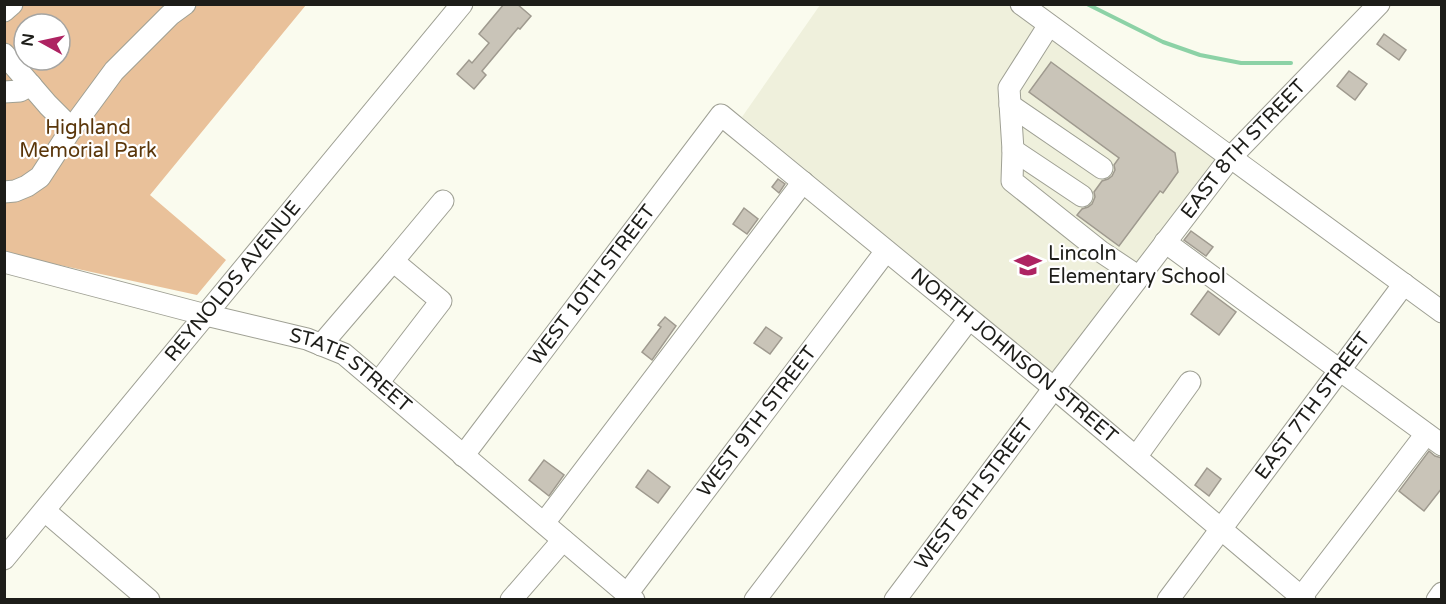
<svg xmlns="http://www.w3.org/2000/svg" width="1446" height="604" viewBox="0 0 1446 604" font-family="'Varela Round',sans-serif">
<rect width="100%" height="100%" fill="#fafbee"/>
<!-- built -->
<polygon fill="#eff0dc" points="820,5 1007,5 1216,157 1053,373 742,117"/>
<!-- green -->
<path fill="#e9c19a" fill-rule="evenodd" d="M4,5h302l-156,190 76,65 -29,35 -156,-34 -36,-10zM24,24h36v36h-36z"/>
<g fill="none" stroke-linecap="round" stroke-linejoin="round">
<!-- stream -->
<polyline stroke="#8cd2a6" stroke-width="4" points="1087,4 1163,42 1200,55 1241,63 1291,63"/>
</g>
<!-- building -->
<g fill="#c9c4b8" stroke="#9f9a8f" stroke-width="1.5">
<polygon points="504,4 517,4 531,16 520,29 518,28 482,71 486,75 474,89 457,74 469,60 472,63 489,43 479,34"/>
<polygon points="1384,34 1406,50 1399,60 1377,44"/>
<polygon points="1051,62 1175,153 1178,172 1163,193 1160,191 1119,246 1077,215 1082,209 1088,207 1092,204 1095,197 1094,192 1102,181 1108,179 1112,176 1115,170 1114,165 1119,158 1029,92"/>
<polygon points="1349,71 1367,84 1355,100 1337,86"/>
<polygon points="778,179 785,184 779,193 772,187"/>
<polygon points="744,208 758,219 747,234 733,224"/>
<polygon points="1191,231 1213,247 1206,256 1184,240"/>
<polygon points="1208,291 1236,312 1219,335 1191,314"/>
<polygon points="665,317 676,326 652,360 642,352 661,327 658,325"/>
<polygon points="766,327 782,338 770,354 754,343"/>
<polygon points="1429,451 1435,456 1442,458 1442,488 1424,511 1399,491"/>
<polygon points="544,460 564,475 549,496 529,480"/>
<polygon points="1207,468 1221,479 1209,496 1195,485"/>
<polygon points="648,470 670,487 658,503 636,487"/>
</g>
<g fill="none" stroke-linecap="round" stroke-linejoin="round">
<defs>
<g id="minor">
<polyline points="1021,4 1442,312"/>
<polyline points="4,11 12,4"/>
<polyline points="1049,25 1009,88 1013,150 1012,181 1100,251 1139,277"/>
<polyline points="4,54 48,105 72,129"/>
<polyline points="4,92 20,91 31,85"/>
<polyline points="1010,105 1102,168"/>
<polyline points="1013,150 1082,196"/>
<polyline points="4,192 15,191 27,186 40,177 72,128 114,71 170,15 185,4"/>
<polyline points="1165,242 1442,445"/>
<polyline points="393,261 443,201"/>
<path id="s1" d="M4,262l202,53 101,24 37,15 290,246"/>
<polyline points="321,345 393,261 441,301 378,383"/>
<path id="s2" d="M463,456l258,-341 333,273 251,212"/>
<polyline points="1136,457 1190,382"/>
<polyline points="45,511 149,600"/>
<polyline points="544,523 803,182"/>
<path id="s3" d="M4,559l458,-555"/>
<path id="s4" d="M627,594l259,-343"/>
<polyline points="511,600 563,540"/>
<polyline points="755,600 969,319"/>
<path id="s5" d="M895,600l159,-212 176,-230 149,-154"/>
<path id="s6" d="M1168,600l236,-316"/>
<polyline points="1299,600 1426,434"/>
<polyline points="1437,600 1442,593"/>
</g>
</defs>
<!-- minor casing -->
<use href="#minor" stroke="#9fa094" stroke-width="23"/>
<!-- minor -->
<use href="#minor" stroke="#fff" stroke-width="21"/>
</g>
<!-- icons -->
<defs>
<symbol id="school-bare" viewBox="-9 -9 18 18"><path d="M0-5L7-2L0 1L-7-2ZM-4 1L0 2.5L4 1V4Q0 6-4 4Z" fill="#ae2362" stroke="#fff" stroke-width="2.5" paint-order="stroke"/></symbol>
</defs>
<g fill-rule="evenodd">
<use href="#school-bare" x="1009" y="246" width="38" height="38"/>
</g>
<g text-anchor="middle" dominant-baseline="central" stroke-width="4.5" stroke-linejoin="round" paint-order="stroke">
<!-- park labels -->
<g font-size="20" fill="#5a360a" stroke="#fff">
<text x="88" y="128">Highland<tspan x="88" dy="23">Memorial Park</tspan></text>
</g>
<!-- street labels -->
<g font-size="20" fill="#1d1d19" stroke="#fff">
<text stroke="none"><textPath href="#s5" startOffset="570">EAST 8TH STREET</textPath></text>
<text stroke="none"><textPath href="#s3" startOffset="360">REYNOLDS AVENUE</textPath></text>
<text stroke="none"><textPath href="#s2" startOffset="214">WEST 10TH STREET</textPath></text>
<text stroke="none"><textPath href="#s2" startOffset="807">NORTH JOHNSON STREET</textPath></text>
<text stroke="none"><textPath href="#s1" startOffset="366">STATE STREET</textPath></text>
<text stroke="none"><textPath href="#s6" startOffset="242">EAST 7TH STREET</textPath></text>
<text stroke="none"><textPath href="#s4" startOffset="216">WEST 9TH STREET</textPath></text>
<text stroke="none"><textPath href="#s5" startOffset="132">WEST 8TH STREET</textPath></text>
</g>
<!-- poi labels -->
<g font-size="20" fill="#1d1d19" stroke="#fff" text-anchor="start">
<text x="1048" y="254">Lincoln<tspan x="1048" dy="23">Elementary School</tspan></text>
</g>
</g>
<!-- border -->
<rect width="1446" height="604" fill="none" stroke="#1d1d19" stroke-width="12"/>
<!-- north arrow -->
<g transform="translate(42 42) rotate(278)"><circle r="28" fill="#ffffff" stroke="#a5a5a3" stroke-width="1.5"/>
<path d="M0-4.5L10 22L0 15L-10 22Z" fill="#ae2362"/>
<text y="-9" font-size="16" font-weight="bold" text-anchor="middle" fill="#1d1d19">N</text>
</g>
</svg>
